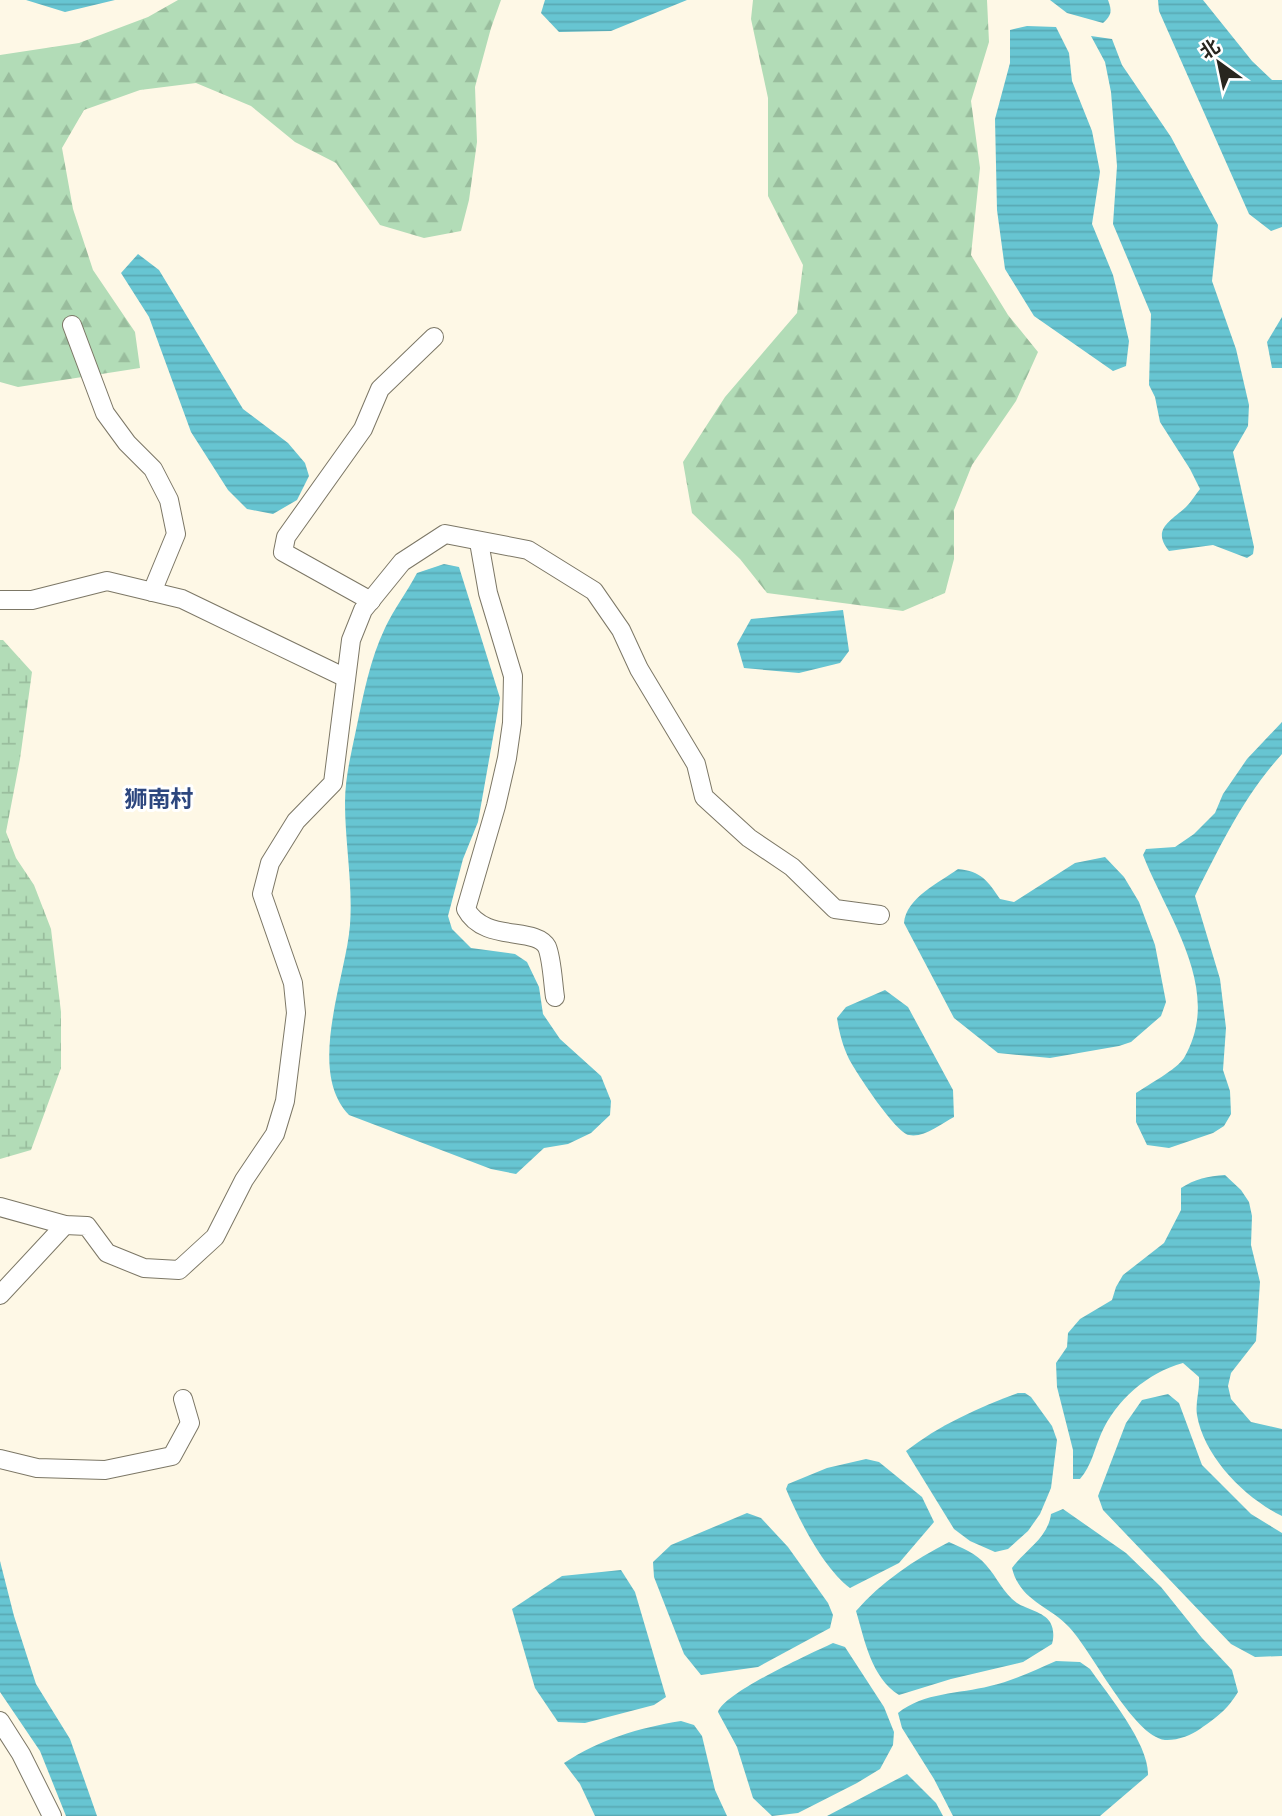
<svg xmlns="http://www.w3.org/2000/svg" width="1282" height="1816" viewBox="0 0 1282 1816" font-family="Raleway,'Noto Sans SC',sans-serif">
<defs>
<pattern id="forest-firs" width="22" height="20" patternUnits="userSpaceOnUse" patternTransform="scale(1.75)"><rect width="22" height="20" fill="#b2dcb7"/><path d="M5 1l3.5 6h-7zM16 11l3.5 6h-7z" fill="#99bd9d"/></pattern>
<pattern id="wetland-marsh" width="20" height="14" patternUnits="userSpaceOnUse" patternTransform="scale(1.75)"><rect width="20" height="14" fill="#b2dcb7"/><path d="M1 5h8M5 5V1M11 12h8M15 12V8" fill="none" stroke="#99bd9d"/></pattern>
<pattern id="water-rules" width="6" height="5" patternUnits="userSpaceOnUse" patternTransform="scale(1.75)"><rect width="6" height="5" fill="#67c5d2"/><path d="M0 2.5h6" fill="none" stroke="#59a9b4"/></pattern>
</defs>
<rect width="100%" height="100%" fill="#fef8e6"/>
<!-- forest -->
<g fill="url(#forest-firs)">
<polygon points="178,0 501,0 491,28 475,87 477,142 469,200 461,231 424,238 380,225 336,163 295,142 251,106 196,83 140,90 84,110 62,148 73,209 93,270 135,332 140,368 18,387 0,382 0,55 79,43 148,17"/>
<polygon points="753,0 987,0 989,42 971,101 980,168 971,255 1008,315 1038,352 1016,401 972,465 954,510 954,559 945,593 903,611 767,593 740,559 692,513 683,462 725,397 797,313 803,265 768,196 768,98 751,19"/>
</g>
<!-- wetland -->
<polygon fill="url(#wetland-marsh)" points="0,640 3,640 32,672 20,759 6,832 16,858 34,885 51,929 61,1012 61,1068 31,1150 0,1159"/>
<!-- water -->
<g fill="url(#water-rules)">
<polygon points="26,0 115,0 65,12"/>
<polygon points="545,0 687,0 611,31 559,32 541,13"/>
<path d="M1050,0h58c4,11 4,15 -5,23l-36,-10z"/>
<polygon points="1158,0 1203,0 1252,61 1272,80 1282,80 1282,227 1271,231 1249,214 1159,11"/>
<polygon points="1027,26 1056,27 1069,53 1072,81 1092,131 1100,172 1092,224 1113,275 1129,341 1126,366 1113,371 1034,316 1005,269 997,210 995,119 1010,63 1010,30"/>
<path d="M1091,36l21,3 10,26 49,72 47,88 -6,56 24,68 13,56 -1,21 -15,26 21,95 -1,7 -6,4 -34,-13 -44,6c-18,-22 2,-30 17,-44 5,-5 9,-12 14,-18l-10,-20 -30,-47 -5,-25 -6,-12 2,-71 -38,-90 4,-58 -6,-74 -6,-30z"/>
<polygon points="138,254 159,270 243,409 288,443 305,463 309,476 297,500 273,514 247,509 228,490 191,432 149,317 121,273"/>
<polygon points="1282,317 1282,368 1272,368 1267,342"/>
<path d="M444,564l15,3 41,131 -22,124 -15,37 -15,57 4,13 19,19 44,6 12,8 12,25 4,27 17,25 41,37 10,25 -1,14 -19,18 -23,11 -24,4 -28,26 -25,-5 -142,-54c-43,-44 -3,-137 1,-190 3,-40 -5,-82 -5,-122 0,-25 6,-49 11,-73 7,-34 14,-71 29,-102 9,-19 22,-36 32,-55z"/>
<polygon points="843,610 849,651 840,663 799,673 744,668 737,644 751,619"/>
<path d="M1282,722v32c-38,42 -62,92 -87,142l25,83 6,49 -3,42 7,21 1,23 -7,12 -11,7 -44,15 -22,-3 -11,-23v-29c12,-8 41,-24 48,-35 40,-68 -17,-141 -41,-203l3,-6 29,-2 19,-13 21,-21 8,-19 24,-35z"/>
<path d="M1105,857l19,20 15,25 16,43 11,57 -5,14 -30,26 -12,4 -69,12 -52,-5 -44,-35 -50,-95c2,-25 36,-41 54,-54 23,2 30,12 42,30l14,3 61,-39z"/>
<path d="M885,990l23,17 45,83 1,27c-13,7 -30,21 -45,18 -13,-2 -52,-61 -60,-76 -6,-12 -10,-27 -12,-41l9,-11z"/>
<path d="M1225,1175l16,15 8,12 3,14 -1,29 9,37 -4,59 -25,32 -3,13 3,13 20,23 31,7v87c-37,-18 -78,-59 -85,-101 -2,-12 3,-25 2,-38l-16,-14c-36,10 -67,37 -82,71 -7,16 -9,31 -21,45h-7v-29l-16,-63 -1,-24 11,-16 1,-14 12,-14 32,-19 4,-13 7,-12 41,-32 17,-33v-22c14,-9 27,-12 44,-13z"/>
<path d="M1018,1393h7l6,4 21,29 5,14 -6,48 -11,26 -12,17 -20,18 -13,3 -25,-11 -16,-12 -48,-78c32,-25 73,-44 112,-58z"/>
<polygon points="1168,1394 1179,1403 1202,1465 1251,1514 1282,1533 1282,1656 1255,1657 1231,1644 1103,1510 1098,1496 1126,1423 1142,1400"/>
<path d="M866,1459l13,3 43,35 12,25 -35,41 -49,25c-26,-19 -51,-68 -64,-99l2,-5 39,-16z"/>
<path d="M1063,1509l63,44 35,34 41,51 30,32 6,22c-11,18 -21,25 -38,37 -8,6 -24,12 -35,11 -32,-4 -73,-89 -96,-113 -21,-22 -49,-26 -57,-59 14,-19 36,-30 39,-54z"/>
<polygon points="747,1513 761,1518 788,1547 828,1603 833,1615 830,1628 758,1667 701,1675 684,1654 654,1577 653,1562 671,1545"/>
<path d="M949,1542c13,6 27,11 37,23 11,12 17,28 31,38 9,6 27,9 33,19 4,7 4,15 2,22l-29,18 -72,17 -52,16c-28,-18 -34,-54 -43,-84 25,-29 58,-51 93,-69z"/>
<polygon points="0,1561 14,1616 36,1684 70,1739 97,1816 66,1816 40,1751 0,1692"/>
<polygon points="621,1570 635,1592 666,1697 654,1705 585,1723 558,1722 535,1688 512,1609 562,1576"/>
<path d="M833,1643l12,4 39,60 10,25 -1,13 -13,24 -23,14 -59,30 -26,3 -19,-18 -16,-51 -19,-35c7,-20 92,-58 115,-69z"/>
<path d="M1056,1661l24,1 10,7c19,27 59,75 58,106l-48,41h-147l-19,-37 -32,-51 -4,-15c26,-21 61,-19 92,-27 23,-5 45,-16 66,-25z"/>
<path d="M681,1721l13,4 8,11 13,54 12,26h-132l-15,-32 -16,-21c37,-24 74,-35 117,-42z"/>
<polygon points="907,1774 936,1803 943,1816 827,1816"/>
</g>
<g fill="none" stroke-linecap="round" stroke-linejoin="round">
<defs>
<g id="minor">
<polyline points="72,325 105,413 127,443 153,469 169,500 176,534 152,592"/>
<path d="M479,542l9,51 25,83 -1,47 -5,35 -11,48 -30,103c18,34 70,17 81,38 5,12 6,37 8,50"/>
<polyline points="0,600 32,600 107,581 182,599 346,678"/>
<polyline points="371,601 283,552 286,537 363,429 380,389 434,337"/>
<polyline points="0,1207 65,1225 87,1226 107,1253 144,1268 179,1270 215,1237 244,1180 275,1134 285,1101 296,1013 293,983 262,894 270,863 296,821 333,783 351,640 363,610 402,562 445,534 528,550 594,591 621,630 639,669 696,764 704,797 749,838 792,867 835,909 880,915"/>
<polyline points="0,1295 65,1225"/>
<polyline points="0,1459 37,1468 105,1470 172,1456 190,1423 183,1399"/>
<polyline points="0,1721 21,1754 52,1816"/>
</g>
</defs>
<!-- minor casing -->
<use href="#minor" stroke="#7c7766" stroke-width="20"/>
<!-- minor -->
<use href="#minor" stroke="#fff" stroke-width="18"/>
</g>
<g text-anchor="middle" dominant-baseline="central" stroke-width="6" stroke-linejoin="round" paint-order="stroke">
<!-- quarter labels -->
<g font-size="23" font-weight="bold" fill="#2c467e" stroke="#fff">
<text x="159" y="798">狮南村</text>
</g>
</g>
<!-- north arrow -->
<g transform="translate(1219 63) rotate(327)" stroke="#ffffff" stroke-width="5" paint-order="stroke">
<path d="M0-5L12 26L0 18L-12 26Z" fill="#28261f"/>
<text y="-10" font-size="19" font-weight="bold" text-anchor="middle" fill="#28261f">北</text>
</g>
</svg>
